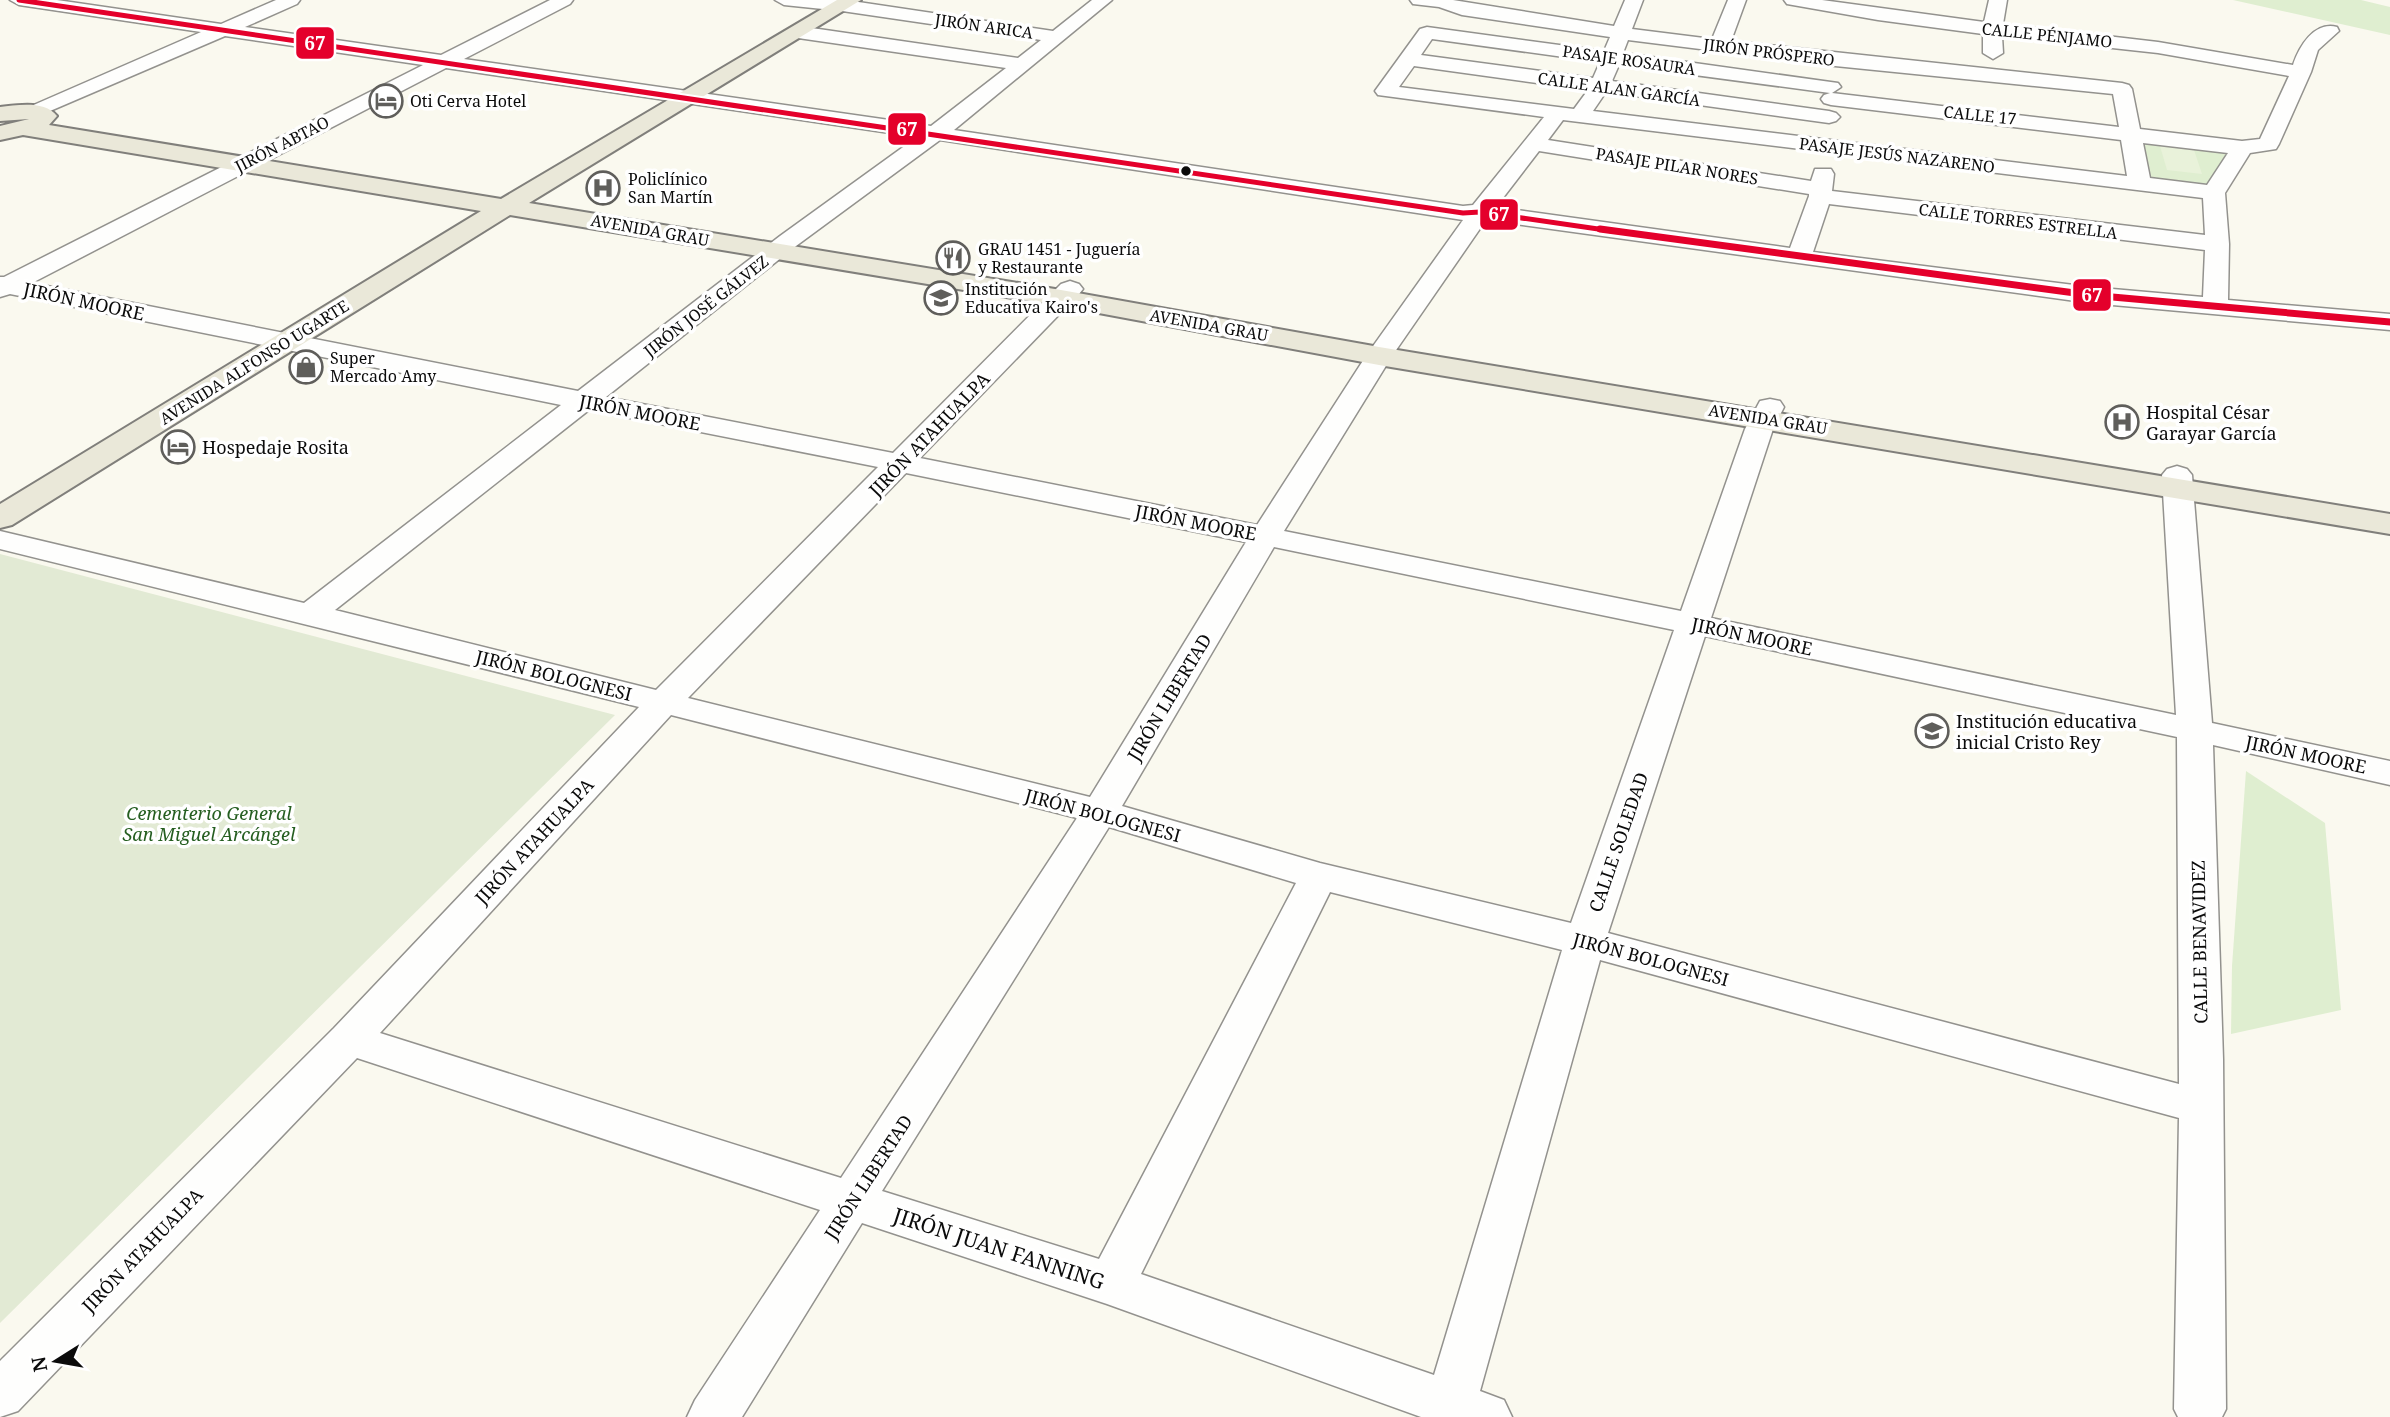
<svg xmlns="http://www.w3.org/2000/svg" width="2390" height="1417" viewBox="0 0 2390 1417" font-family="'Noto Serif',serif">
<rect width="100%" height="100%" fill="#faf9ef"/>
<!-- green -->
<g fill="#dfeed0">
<polygon points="2233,0 2361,0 2390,7 2390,35"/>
<polygon points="2141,137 2230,148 2206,189 2146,180"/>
<polygon points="2246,771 2325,823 2341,1010 2231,1034 2232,966"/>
</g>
<!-- cemetery -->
<polygon fill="#e2ead4" points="0,554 615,715 0,1323"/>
<!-- pitch -->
<polygon fill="#e9f2da" points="2160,146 2194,150 2202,174 2167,170"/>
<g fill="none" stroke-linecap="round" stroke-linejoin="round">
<defs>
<path id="minor" d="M10,0h47l164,24 55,-24h24l-3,4 -52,23 196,28 109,-55h23l-3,4 -106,55 467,67 75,-58 -208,-30 -10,-6 10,-6 220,32 23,-18 -199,-29 -58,-6 -9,-5h70l208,31 39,-31h20l-158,130 509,76 10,-1 71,-88 -166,-22 -3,-4 45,-62 7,-2 177,24 6,-14 -148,-22 -23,-8 -26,-3 -3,-4h43l161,26 11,-26h18l-11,29 80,10 16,-39h18l-15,41 391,42 7,2 3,4 8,40 102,12 18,-2 29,-63 -131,-23 -156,-17 1,17 -10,6 -10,-6v-19l-105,-14 -91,-16 -3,-4h38l162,22 5,-22h18l-4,24 155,18 135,23c6,-18 21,-44 44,-38l2,4 -21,19 -7,22 -32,72 -3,5 -26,4 -25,40 4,51 -1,56 162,14v16l-300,-27 -604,-83 -94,136 -108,175 397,80 64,-182 15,-28 10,-2 10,2 4,6 -11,22 -62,189 465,97 -14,-240 5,-6 10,-3 10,3 5,6 20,248 178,38v24l-177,-40 10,314 3,350 -4,8h-44l-4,-8 5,-291 -579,-158 -120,431 24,9 8,17h-91l-314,-113 -245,-81 -120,194h-55l8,-17 125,-190 -463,-152 -339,353 -18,6v-56l334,-333 305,-321 -639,-158v-18l304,72 257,-198 -551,-111 -10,3v-20h4l419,-212 -198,-29 -189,81 -7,-2 -3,-4 3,-4 172,-75 -182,-27zM1432,39l168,23 -7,16 -172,-23zM1628,40l207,26 278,28 6,33 -287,-34 9,-6 -3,-4 -215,-30zM1619,65l211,28 -6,2 -3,4 3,4 7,2 290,35 6,36 -534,-65 13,-19 223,31 7,-2 4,-4 -4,-4 -7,-2 -217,-30zM1414,66l174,24 -14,19 -175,-22zM446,68l471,69 -137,99 -202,155 -546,-108zM1563,120l640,78 2,37 -373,-44 2,-17 -3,-5h-16l-4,12 -263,-41zM940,140l523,80 -97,136 -109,169 -337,-67 159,-164 4,-5 -4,-5 -9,-3 -9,3 -168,169 -287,-56 190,-151zM2143,143l85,10 -21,32 -57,-7zM1539,151l270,43v2l-19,52 -294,-41zM1829,204l376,46 -2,47 -113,-10 -277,-35zM589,410l289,57 -222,223 -321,-80zM906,473l340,69 -156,255 -402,-99zM1274,547l400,83 -103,293 -251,-60 -198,-57zM1705,636l472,101 2,347 -571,-151zM671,715l406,103 -236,360 -461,-145zM1109,827l187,56 -197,376 -217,-68zM1330,892l232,58 -128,425 -293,-101z"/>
<path id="major" d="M837,0h24l-332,203 532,87 318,57 1011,167v20l-1011,-169 -318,-59 -551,-91 -498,310 -12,3v-24l481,-293 -458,-76 -23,5v-14l29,-7 -29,2v-14c17,-2 45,-7 57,9l-8,9 452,74z"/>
</defs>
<!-- minor casing -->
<use href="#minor" stroke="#93928e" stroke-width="3"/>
<!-- major casing -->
<use href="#major" stroke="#807f7b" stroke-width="4"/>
<!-- minor -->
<use href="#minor" fill="#fefefd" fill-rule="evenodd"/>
<!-- major -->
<use href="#major" fill="#eae8d9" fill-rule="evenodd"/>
<defs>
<polyline id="bus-1-far1" points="19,0 1463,213 1480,212 1612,231"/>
<polyline id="bus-1" points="1600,229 2090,295 2390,322"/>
</defs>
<!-- bus-1-far1 casing -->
<use href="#bus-1-far1" stroke="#fff" stroke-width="9"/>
<!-- bus-1 casing -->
<use href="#bus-1" stroke="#fff" stroke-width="11"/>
<!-- bus-1-far1 -->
<use href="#bus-1-far1" stroke="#e4002b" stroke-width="5"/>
<!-- bus-1 -->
<use href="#bus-1" stroke="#e4002b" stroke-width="7"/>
</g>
<!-- icons -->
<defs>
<symbol id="hotel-ring" viewBox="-11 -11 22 22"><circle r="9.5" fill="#fff" stroke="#5f5e5b" stroke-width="1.5"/><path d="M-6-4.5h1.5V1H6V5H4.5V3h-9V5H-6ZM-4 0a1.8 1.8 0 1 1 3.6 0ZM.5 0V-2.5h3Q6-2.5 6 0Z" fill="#5f5e5b"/></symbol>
<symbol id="hospital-ring" viewBox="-11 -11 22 22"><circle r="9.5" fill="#fff" stroke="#5f5e5b" stroke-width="1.5"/><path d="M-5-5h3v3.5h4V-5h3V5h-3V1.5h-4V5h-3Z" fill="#5f5e5b"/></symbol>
<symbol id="restaurant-ring" viewBox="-11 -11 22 22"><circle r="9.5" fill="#fff" stroke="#5f5e5b" stroke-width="1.5"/><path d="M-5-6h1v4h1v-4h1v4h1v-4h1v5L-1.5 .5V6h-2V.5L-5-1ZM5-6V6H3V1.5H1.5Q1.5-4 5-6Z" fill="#5f5e5b"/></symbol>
<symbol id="school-ring" viewBox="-11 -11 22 22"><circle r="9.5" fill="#fff" stroke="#5f5e5b" stroke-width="1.5"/><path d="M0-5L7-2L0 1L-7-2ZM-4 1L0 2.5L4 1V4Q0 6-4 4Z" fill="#5f5e5b"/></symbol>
<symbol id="shop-ring" viewBox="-11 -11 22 22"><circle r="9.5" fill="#fff" stroke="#5f5e5b" stroke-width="1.5"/><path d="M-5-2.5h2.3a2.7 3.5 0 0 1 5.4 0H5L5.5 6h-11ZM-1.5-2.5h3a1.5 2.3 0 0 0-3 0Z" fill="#5f5e5b"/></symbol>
</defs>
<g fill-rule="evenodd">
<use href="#hotel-ring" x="367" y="82" width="38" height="38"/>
<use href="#hospital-ring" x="584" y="169" width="38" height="38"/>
<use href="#restaurant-ring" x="934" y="239" width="38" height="38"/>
<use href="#school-ring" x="922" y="279" width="38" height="38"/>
<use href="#shop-ring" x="287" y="348" width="38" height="38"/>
<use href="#hospital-ring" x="2103" y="403" width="38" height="38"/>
<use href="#hotel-ring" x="159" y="428" width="38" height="38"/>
<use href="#school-ring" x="1913" y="712" width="38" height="38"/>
</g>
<!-- markers -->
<circle fill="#0b0b0b" stroke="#fff" stroke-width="2.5" cx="1186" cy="171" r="6"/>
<g text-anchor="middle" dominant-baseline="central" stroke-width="7" stroke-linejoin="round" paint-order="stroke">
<!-- far-street labels -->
<g font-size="16" fill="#0b0b0b" stroke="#fff">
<text transform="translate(984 26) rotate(8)">JIRÓN ARICA</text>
<text transform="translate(2047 35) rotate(6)">CALLE PÉNJAMO</text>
<text transform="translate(1769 52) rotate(7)">JIRÓN PRÓSPERO</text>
<text transform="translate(1629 60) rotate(8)">PASAJE ROSAURA</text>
<text transform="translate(1619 89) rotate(8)">CALLE ALAN GARCÍA</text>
<text transform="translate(1980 115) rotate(6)">CALLE 17</text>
<text transform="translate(282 144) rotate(-27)">JIRÓN ABTAO</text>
<text transform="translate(1897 155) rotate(7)">PASAJE JESÚS NAZARENO</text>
<text transform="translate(1677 166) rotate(9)">PASAJE PILAR NORES</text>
<text transform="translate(2018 221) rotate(7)">CALLE TORRES ESTRELLA</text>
<text transform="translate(650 230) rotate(10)">AVENIDA GRAU</text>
<text transform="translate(706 306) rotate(-38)">JIRÓN JOSÉ GÁLVEZ</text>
<text transform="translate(1209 325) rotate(10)">AVENIDA GRAU</text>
<text transform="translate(254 362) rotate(-32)">AVENIDA ALFONSO UGARTE</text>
<text transform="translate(1768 419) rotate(9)">AVENIDA GRAU</text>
</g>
<!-- far-poi labels -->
<g font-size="16" fill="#0b0b0b" stroke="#fff" text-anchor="start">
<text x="410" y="101">Oti Cerva Hotel</text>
<text x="628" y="179">Policlínico<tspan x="628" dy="18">San Martín</tspan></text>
<text x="978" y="249">GRAU 1451 - Juguería<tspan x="978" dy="18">y Restaurante</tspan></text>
<text x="965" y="289">Institución<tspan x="965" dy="18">Educativa Kairo's</tspan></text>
<text x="330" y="358">Super<tspan x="330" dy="18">Mercado Amy</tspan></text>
</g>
<!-- street labels -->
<g font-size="18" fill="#0b0b0b" stroke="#fff">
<text transform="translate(84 301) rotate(12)">JIRÓN MOORE</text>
<text transform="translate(640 412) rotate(11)">JIRÓN MOORE</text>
<text transform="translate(929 434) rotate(-46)">JIRÓN ATAHUALPA</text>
<text transform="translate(1196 522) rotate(11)">JIRÓN MOORE</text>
<text transform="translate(1752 636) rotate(12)">JIRÓN MOORE</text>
<text transform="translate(554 675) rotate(14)">JIRÓN BOLOGNESI</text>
<text transform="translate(1169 697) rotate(-59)">JIRÓN LIBERTAD</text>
<text transform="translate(2306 754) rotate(12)">JIRÓN MOORE</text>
<text transform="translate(1103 815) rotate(15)">JIRÓN BOLOGNESI</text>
<text transform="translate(534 841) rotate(-47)">JIRÓN ATAHUALPA</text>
<text transform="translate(1618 842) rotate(-71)">CALLE SOLEDAD</text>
<text transform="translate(2199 942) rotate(-91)">CALLE BENAVIDEZ</text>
<text transform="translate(1651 959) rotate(15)">JIRÓN BOLOGNESI</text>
<text transform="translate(868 1177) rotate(-57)">JIRÓN LIBERTAD</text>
<text transform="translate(142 1250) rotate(-46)">JIRÓN ATAHUALPA</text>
</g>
<!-- poi labels -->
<g font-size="18" fill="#0b0b0b" stroke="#fff" text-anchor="start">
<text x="2146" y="412">Hospital César<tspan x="2146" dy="21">Garayar García</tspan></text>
<text x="202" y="447">Hospedaje Rosita</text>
<text x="1956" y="721">Institución educativa<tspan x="1956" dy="21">inicial Cristo Rey</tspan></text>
</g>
<!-- park labels -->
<g font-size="18" font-style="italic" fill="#255e20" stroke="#fff">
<text x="209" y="813">Cementerio General<tspan x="209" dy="21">San Miguel Arcángel</tspan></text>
</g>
<!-- near-street labels -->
<g font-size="21" fill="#0b0b0b" stroke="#fff">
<text transform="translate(999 1248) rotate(18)">JIRÓN JUAN FANNING</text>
</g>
</g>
<g stroke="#fff" stroke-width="2.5">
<rect x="295" y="26" width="40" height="34" rx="7" fill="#e4002b"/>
<rect x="887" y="112" width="40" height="34" rx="7" fill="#e4002b"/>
<rect x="1479" y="198" width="40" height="33" rx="7" fill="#e4002b"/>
<rect x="2072" y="278" width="40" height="34" rx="7" fill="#e4002b"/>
</g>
<g font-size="19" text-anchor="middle" font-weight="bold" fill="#fff">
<text x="315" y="50">67</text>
<text x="907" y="136">67</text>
<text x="1499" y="221">67</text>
<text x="2092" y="302">67</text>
</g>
<!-- north arrow -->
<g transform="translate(56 1361) rotate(259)" stroke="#ffffff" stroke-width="5" paint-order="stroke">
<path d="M0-5L12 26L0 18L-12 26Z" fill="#0b0b0b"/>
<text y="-10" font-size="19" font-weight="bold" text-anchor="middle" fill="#0b0b0b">N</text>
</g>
</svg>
